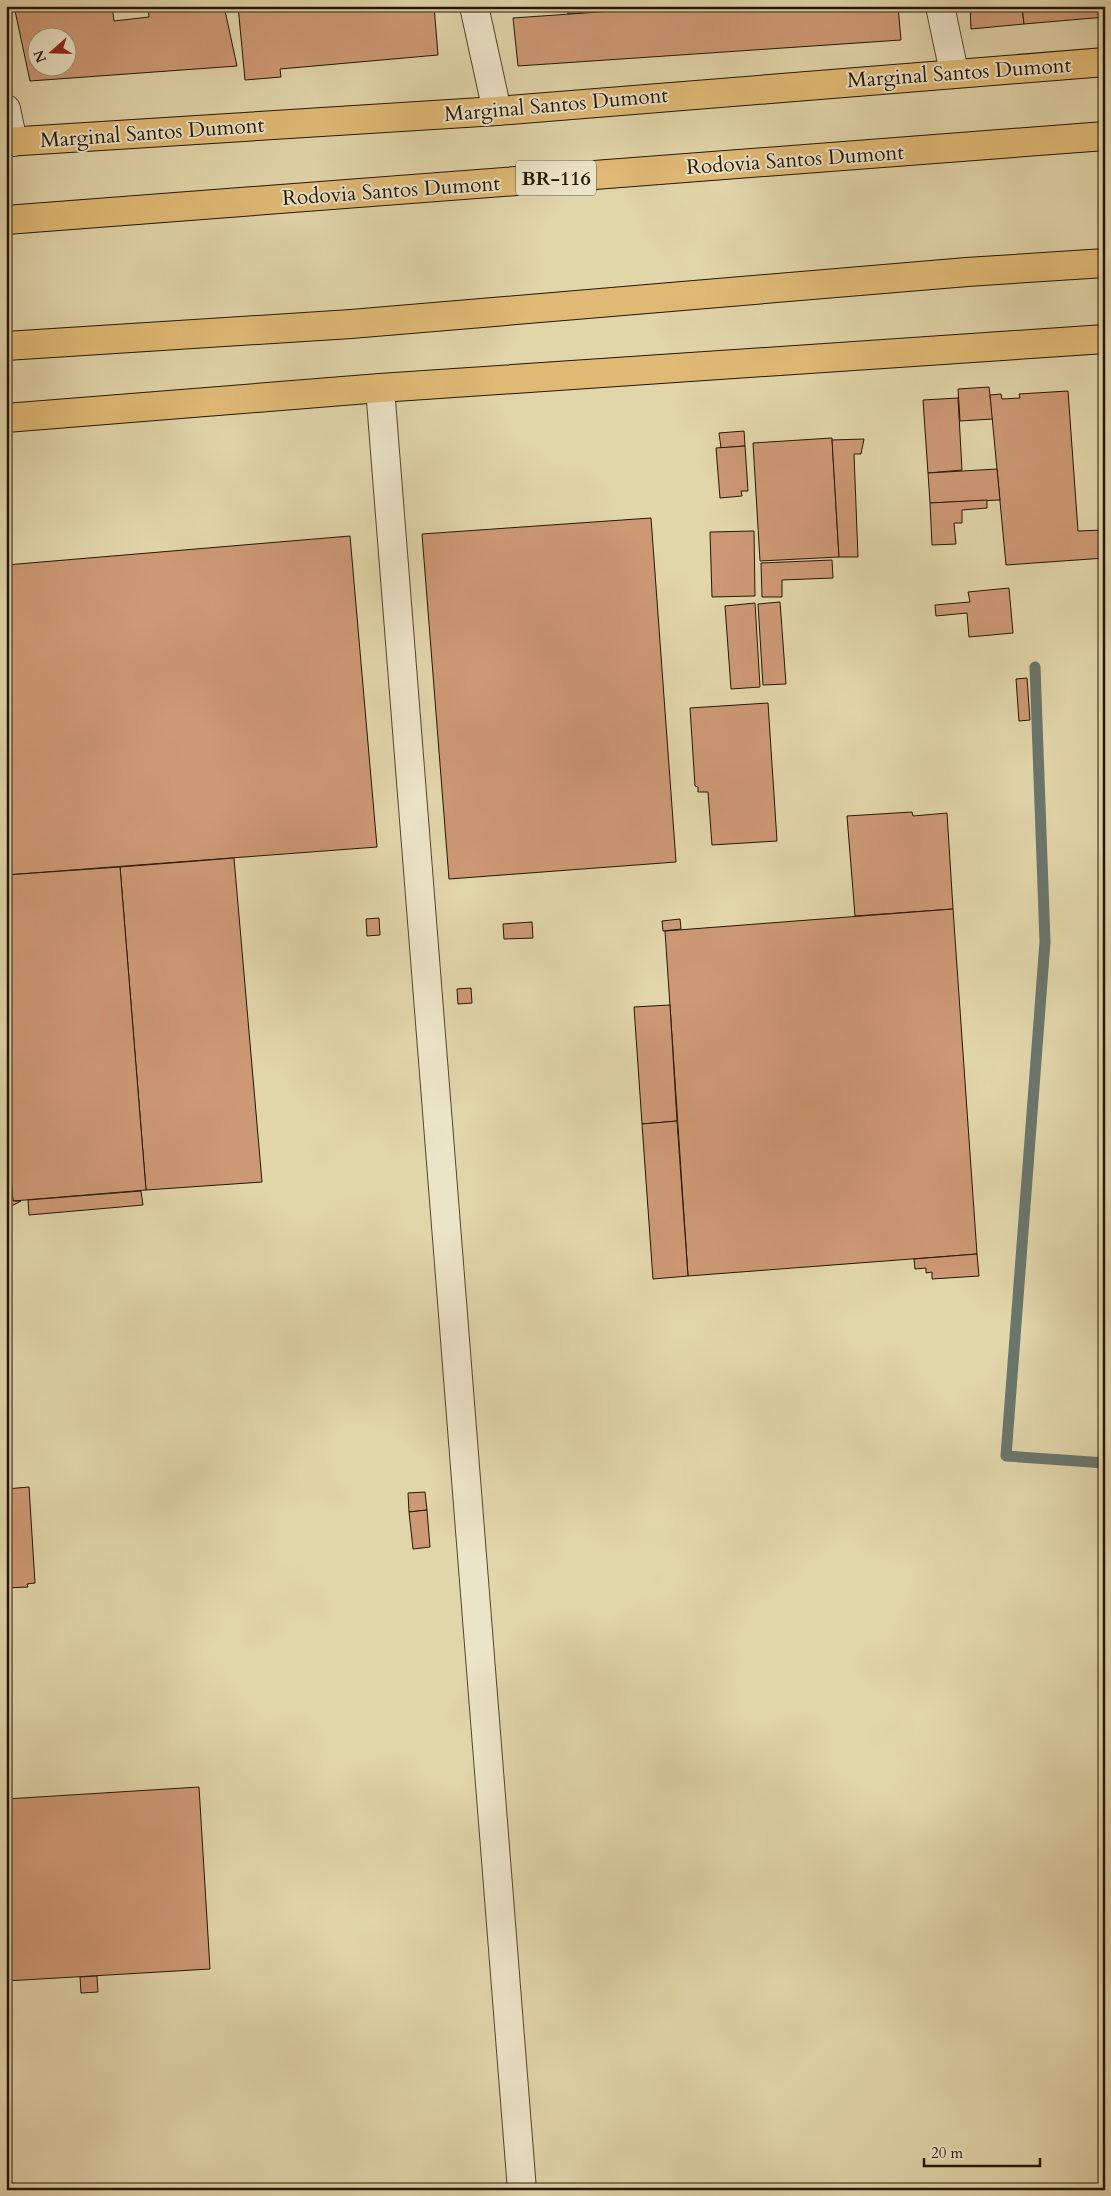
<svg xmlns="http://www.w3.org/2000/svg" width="1111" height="2196" viewBox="0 0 1111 2196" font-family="Cardo,serif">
<rect width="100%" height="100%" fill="#e1d5aa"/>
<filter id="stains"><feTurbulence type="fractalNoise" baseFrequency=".004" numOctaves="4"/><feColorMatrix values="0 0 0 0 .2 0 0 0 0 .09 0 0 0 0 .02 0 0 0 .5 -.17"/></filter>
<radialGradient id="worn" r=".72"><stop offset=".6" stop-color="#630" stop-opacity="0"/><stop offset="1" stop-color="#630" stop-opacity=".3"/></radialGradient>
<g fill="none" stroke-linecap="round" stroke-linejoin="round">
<!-- stream -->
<polyline stroke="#6a766c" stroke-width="11" points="1035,667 1045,942 1006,1456 1105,1463"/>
</g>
<!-- building -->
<g fill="#cd9975" stroke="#241501" fill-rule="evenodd">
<path d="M14,6h98l2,15 35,-4 -1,-11h76l13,60 -207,15zM38,38h30v30h-30z"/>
<polygon points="238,6 434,6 438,55 280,69 281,77 245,80"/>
<polygon points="567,6 685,6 568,14"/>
<polygon points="685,6 898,6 901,40 518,66 513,18"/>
<polygon points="970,6 1022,6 1024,24 971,29"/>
<polygon points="1022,6 1105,6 1105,17 1024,24"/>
<polygon points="989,387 993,419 960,421 958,389"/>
<polygon points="1068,391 1078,531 1105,530 1105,558 1006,565 990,395 1001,394 1002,399 1020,398 1019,394"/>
<polygon points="958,398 962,470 928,473 923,400"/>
<polygon points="744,431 745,446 721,448 719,433"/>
<polygon points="832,438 839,557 760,561 753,443"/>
<polygon points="864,439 861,454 854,454 858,557 839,557 832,440"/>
<polygon points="745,446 748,491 741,491 742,496 720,498 716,448"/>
<polygon points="997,469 1000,500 930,503 928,473"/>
<polygon points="987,500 987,508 962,510 962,523 954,523 956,544 932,545 930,503"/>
<polygon points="651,518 676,862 449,879 422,534"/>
<polygon points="754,531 755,596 712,597 710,532"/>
<polygon points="350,536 377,847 6,875 6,565"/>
<polygon points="832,560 833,578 782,580 782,597 762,597 761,563"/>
<polygon points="1009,588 1013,633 969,637 967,613 936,616 935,605 970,602 968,592"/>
<polygon points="780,602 786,684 763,685 758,604"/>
<polygon points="755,603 760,687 731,689 725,606"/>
<polygon points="1027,678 1030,720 1019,721 1016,679"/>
<polygon points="768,703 777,841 712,845 708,792 698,792 698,787 695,786 690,708"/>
<polygon points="912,812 913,816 947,813 953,909 855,916 847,816"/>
<polygon points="234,858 262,1182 146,1190 120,867"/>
<polygon points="120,867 146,1190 13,1201 6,1121 6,875"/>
<polygon points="953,909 977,1254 688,1276 665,931"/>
<polygon points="379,918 380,935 367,936 366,919"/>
<polygon points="680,919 681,929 663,931 662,921"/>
<polygon points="532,922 533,938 504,939 503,924"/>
<polygon points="471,988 472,1003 458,1004 457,989"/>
<polygon points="670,1005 677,1121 642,1124 634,1007"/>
<polygon points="677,1121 688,1276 653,1279 642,1124"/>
<polygon points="6,1178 11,1178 13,1201 21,1201 6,1209"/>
<polygon points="141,1191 143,1205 29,1215 28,1200"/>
<polygon points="977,1254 979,1276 932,1279 932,1272 926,1273 926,1268 915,1269 914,1259"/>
<polygon points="29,1487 35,1583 27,1584 28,1587 6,1588 6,1489"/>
<polygon points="425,1492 427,1510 409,1512 408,1493"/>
<polygon points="427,1510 430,1547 413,1549 409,1512"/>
<polygon points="199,1787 210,1969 6,1981 6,1799"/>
<polygon points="97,1976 98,1992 81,1993 80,1977"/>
</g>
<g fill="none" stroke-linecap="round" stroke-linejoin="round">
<defs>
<g id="minor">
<polyline points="474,6 497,111"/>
<polyline points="940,6 954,72"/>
<polyline points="6,109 13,142"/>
<polyline points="380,388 522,2190"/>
</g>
<g id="major">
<polyline points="6,142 497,111 1105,62"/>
<polyline points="6,418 380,388 1105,339"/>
</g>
<g id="highway">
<polyline points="6,220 1105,136"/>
<polyline points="6,346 351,324 967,272 1105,263"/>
</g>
</defs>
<!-- minor casing -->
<use href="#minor" stroke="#53452b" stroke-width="30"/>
<!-- major casing -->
<use href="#major" stroke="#241501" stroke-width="30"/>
<!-- highway casing -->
<use href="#highway" stroke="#241501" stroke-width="30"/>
<!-- minor -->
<use href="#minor" stroke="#ece4c8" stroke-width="28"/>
<!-- major -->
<use href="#major" stroke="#e0ba75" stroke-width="28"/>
<!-- highway -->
<use href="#highway" stroke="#e0ba75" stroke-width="28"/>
</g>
<g text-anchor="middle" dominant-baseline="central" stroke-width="4" stroke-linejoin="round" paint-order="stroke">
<!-- shield labels -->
<rect fill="#ece4c8" stroke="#60533d" stroke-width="1" x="516" y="160.5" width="80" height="35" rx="4"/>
<g font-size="20" font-weight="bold" fill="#241501">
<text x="556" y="178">BR-116</text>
</g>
<!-- street labels -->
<g font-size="21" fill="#241501" stroke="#ece4c8">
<text transform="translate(959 73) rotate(-4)">Marginal Santos Dumont</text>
<text transform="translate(556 105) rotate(-5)">Marginal Santos Dumont</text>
<text transform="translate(152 133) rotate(-4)">Marginal Santos Dumont</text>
<text transform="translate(795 160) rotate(-4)">Rodovia Santos Dumont</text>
<text transform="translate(391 191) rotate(-4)">Rodovia Santos Dumont</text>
</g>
</g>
<!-- margin -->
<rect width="1111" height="2196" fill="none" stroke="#e1d5aa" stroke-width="25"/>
<rect x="8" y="8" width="1096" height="2181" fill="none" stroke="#241501" stroke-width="2.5"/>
<rect x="12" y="12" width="1086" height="2171" fill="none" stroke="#241501"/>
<!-- north arrow -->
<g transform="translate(52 52) rotate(250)"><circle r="24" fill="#ece4c8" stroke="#9c9178"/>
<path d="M0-4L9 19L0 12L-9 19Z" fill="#8f2418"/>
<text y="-8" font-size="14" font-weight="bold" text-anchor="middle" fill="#241501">N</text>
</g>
<!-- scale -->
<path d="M924 2158v8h116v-8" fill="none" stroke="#241501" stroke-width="2.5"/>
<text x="931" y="2158" font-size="15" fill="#241501" stroke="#ece4c8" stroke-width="4" paint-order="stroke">20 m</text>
<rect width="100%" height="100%" filter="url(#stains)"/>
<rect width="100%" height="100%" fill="url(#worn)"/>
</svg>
